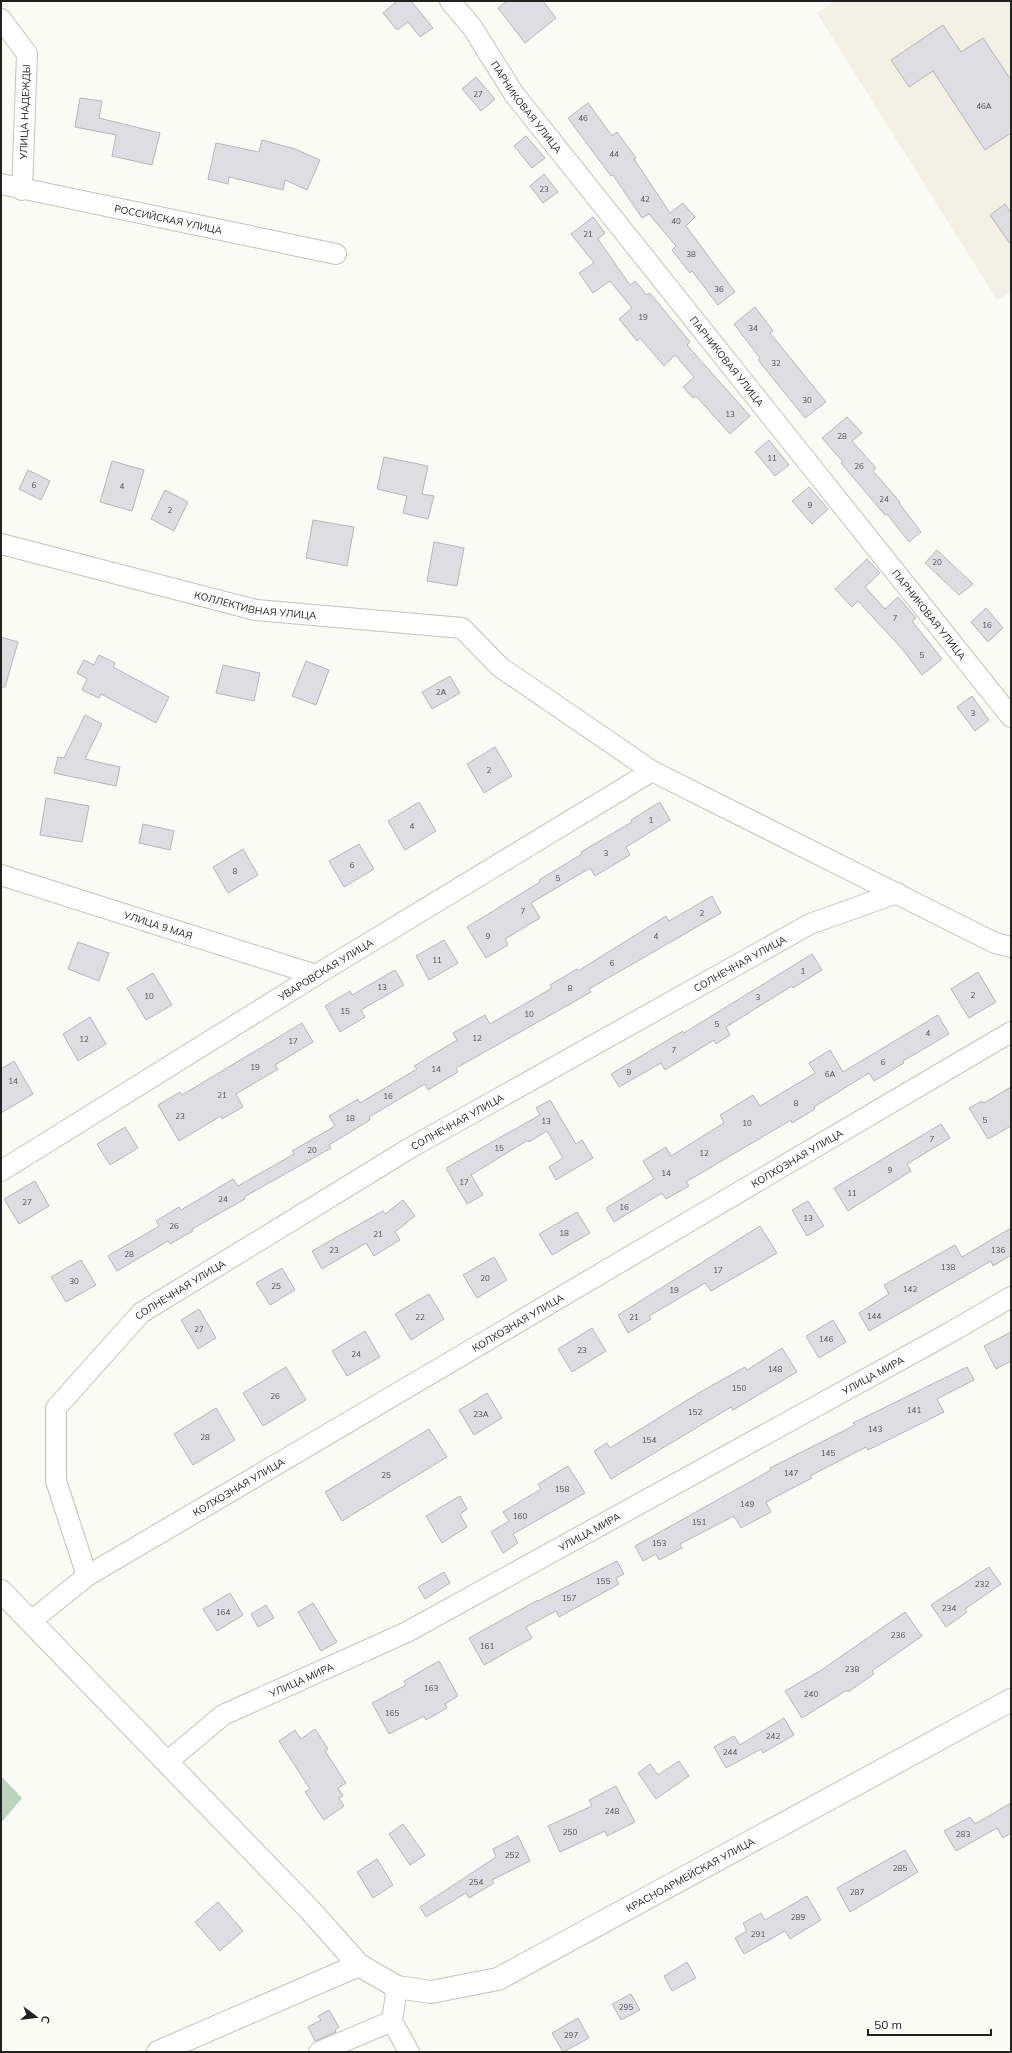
<svg xmlns="http://www.w3.org/2000/svg" width="1012" height="2053" viewBox="0 0 1012 2053" font-family="Mulish,sans-serif">
<rect width="100%" height="100%" fill="#fbfbf6"/>
<!-- built -->
<polygon fill="#f3f1e4" points="836,1 1011,1 1011,292 997,300 817,13"/>
<!-- green -->
<polygon fill="#bad4be" points="1,1776 22,1798 1,1823"/>
<!-- building -->
<g fill="#dedde2" stroke="#b7b5ba">
<polygon points="397,1 411,1 433,28 420,37 408,22 397,30 383,13"/>
<polygon points="507,1 543,1 556,18 525,43 498,8"/>
<polygon points="943,25 961,52 983,38 1011,80 1011,133 985,150 933,71 909,87 891,60"/>
<polygon points="476,77 495,99 481,111 462,89"/>
<polygon points="80,98 102,101 99,118 160,133 152,165 112,156 116,135 75,127"/>
<polygon points="588,103 612,136 617,132 636,158 634,159 670,213 683,203 695,217 686,226 735,292 718,305 692,271 690,273 672,250 676,246 649,214 642,218 613,175 611,176 568,118"/>
<polygon points="526,136 545,158 532,168 514,146"/>
<polygon points="262,140 295,149 320,160 307,190 285,180 283,190 229,177 228,184 208,179 216,143 259,152"/>
<polygon points="544,174 558,192 543,203 530,186"/>
<polygon points="1005,204 1011,213 1011,245 990,215"/>
<polygon points="593,217 605,233 598,239 630,285 635,281 647,295 650,293 690,342 687,345 750,416 730,434 696,396 693,398 683,387 694,377 675,355 664,366 640,338 637,341 619,319 632,308 610,281 593,293 579,273 594,263 571,234"/>
<polygon points="755,307 773,331 770,333 826,402 805,418 758,360 760,358 734,324"/>
<polygon points="847,417 862,433 852,441 876,468 873,471 900,502 899,503 921,532 909,542 887,514 885,515 841,463 843,462 822,438"/>
<polygon points="769,440 789,465 775,476 755,452"/>
<polygon points="384,457 428,466 422,494 434,496 428,519 403,513 407,496 377,489"/>
<polygon points="112,461 144,470 132,511 100,502"/>
<polygon points="28,470 50,481 41,500 19,489"/>
<polygon points="809,487 828,509 812,524 792,501"/>
<polygon points="165,490 188,502 174,531 151,519"/>
<polygon points="313,520 354,527 347,566 306,558"/>
<polygon points="434,542 464,548 457,586 427,581"/>
<polygon points="937,550 973,584 959,595 925,563"/>
<polygon points="867,559 880,573 865,587 885,609 898,597 916,618 912,621 942,659 922,675 903,650 858,601 852,607 835,589"/>
<polygon points="986,608 1003,628 988,642 971,622"/>
<polygon points="1,637 18,642 5,687 1,687"/>
<polygon points="99,655 115,663 113,667 169,697 156,723 101,694 99,698 82,690 87,679 77,673 84,660 94,665"/>
<polygon points="306,661 329,670 316,705 292,696"/>
<polygon points="223,665 260,673 254,701 216,693"/>
<polygon points="450,676 460,693 432,709 422,692"/>
<polygon points="972,696 989,720 975,731 957,707"/>
<polygon points="85,715 102,724 85,759 120,767 116,786 54,773 58,757 64,758"/>
<polygon points="495,747 512,776 484,793 467,764"/>
<polygon points="46,798 89,806 82,842 40,835"/>
<polygon points="419,802 436,831 405,850 388,821"/>
<polygon points="660,802 670,820 626,847 630,855 595,876 590,868 531,903 540,918 505,939 508,945 486,958 467,927 540,882 539,880 582,854 581,852 632,822 631,820"/>
<polygon points="143,824 174,831 170,850 139,843"/>
<polygon points="359,844 374,869 344,887 329,861"/>
<polygon points="243,849 258,875 228,893 213,867"/>
<polygon points="712,896 721,913 589,989 591,992 563,1008 456,1068 458,1072 428,1090 425,1084 369,1117 370,1120 329,1145 331,1148 244,1197 245,1199 192,1229 193,1231 170,1244 168,1241 117,1271 108,1256 159,1226 156,1221 179,1207 181,1210 233,1179 238,1186 294,1154 292,1151 335,1126 329,1116 358,1099 360,1103 417,1069 414,1066 457,1040 453,1033 485,1015 490,1024 552,988 550,985 577,969 578,971 666,916 669,921"/>
<polygon points="444,940 458,963 429,980 416,956"/>
<polygon points="78,942 109,953 99,981 68,969"/>
<polygon points="812,954 822,970 793,988 792,986 726,1027 730,1035 716,1044 714,1040 665,1070 661,1063 619,1087 611,1074 683,1031 684,1033"/>
<polygon points="395,970 404,985 361,1010 365,1017 340,1032 325,1006 350,991 352,995"/>
<polygon points="978,972 996,1002 969,1018 951,989"/>
<polygon points="153,973 172,1005 146,1020 127,988"/>
<polygon points="938,1015 949,1034 903,1061 904,1063 874,1081 869,1073 814,1107 815,1109 792,1123 791,1120 686,1182 689,1186 666,1199 662,1193 614,1222 606,1208 654,1179 643,1161 666,1147 671,1156 724,1123 720,1115 753,1095 760,1106 815,1073 809,1063 830,1050 843,1072"/>
<polygon points="90,1017 106,1044 78,1061 63,1034"/>
<polygon points="302,1023 313,1042 275,1065 278,1069 236,1094 243,1107 222,1119 221,1116 179,1141 158,1105 180,1092 182,1095"/>
<polygon points="14,1061 33,1094 1,1113 1,1069"/>
<polygon points="1011,1087 1011,1126 988,1139 969,1108 982,1101 984,1103"/>
<polygon points="550,1100 576,1144 582,1140 593,1158 556,1180 549,1167 563,1158 547,1131 529,1142 528,1140 471,1175 483,1195 467,1204 446,1168 540,1115 536,1108"/>
<polygon points="941,1124 950,1138 907,1164 911,1171 848,1211 834,1188"/>
<polygon points="125,1127 138,1148 110,1165 97,1144"/>
<polygon points="35,1181 49,1206 19,1224 4,1199"/>
<polygon points="403,1200 415,1216 395,1232 400,1240 374,1256 366,1243 322,1269 312,1251 383,1211 385,1214"/>
<polygon points="808,1201 824,1226 807,1236 792,1210"/>
<polygon points="577,1212 590,1233 552,1255 539,1234"/>
<polygon points="760,1226 777,1253 711,1291 705,1283 649,1316 651,1319 628,1333 618,1315"/>
<polygon points="1011,1228 1011,1255 993,1266 991,1261 869,1331 859,1313 889,1294 884,1285 955,1245 962,1257"/>
<polygon points="494,1257 507,1280 477,1298 463,1275"/>
<polygon points="81,1260 96,1285 66,1302 51,1277"/>
<polygon points="282,1268 295,1290 270,1305 256,1283"/>
<polygon points="429,1294 444,1319 411,1340 395,1314"/>
<polygon points="199,1309 216,1338 198,1349 181,1320"/>
<polygon points="833,1320 846,1342 819,1358 806,1336"/>
<polygon points="592,1328 606,1351 572,1372 558,1349"/>
<polygon points="365,1331 380,1357 347,1376 332,1351"/>
<polygon points="1011,1332 1011,1361 996,1369 984,1346"/>
<polygon points="782,1348 797,1372 733,1410 731,1407 611,1479 594,1451 607,1443 610,1448 702,1391 745,1367 747,1370"/>
<polygon points="286,1367 306,1400 263,1426 243,1393"/>
<polygon points="967,1367 974,1380 937,1399 944,1412 868,1450 866,1447 810,1476 812,1478 766,1502 771,1512 741,1528 734,1516 680,1544 682,1548 659,1560 656,1554 643,1561 635,1546 771,1470 770,1468 855,1425 853,1423"/>
<polygon points="487,1393 502,1418 474,1435 459,1410"/>
<polygon points="216,1408 235,1440 193,1465 174,1434"/>
<polygon points="429,1429 447,1457 342,1521 325,1492"/>
<polygon points="568,1466 585,1493 513,1534 518,1543 503,1553 491,1532 509,1521 503,1512 541,1489 538,1484"/>
<polygon points="460,1496 467,1509 460,1514 467,1527 442,1543 426,1516"/>
<polygon points="617,1561 624,1574 616,1578 619,1584 559,1617 556,1611 526,1627 532,1638 484,1665 469,1638 538,1600 538,1601"/>
<polygon points="989,1567 1001,1584 965,1609 967,1612 946,1627 931,1605"/>
<polygon points="444,1572 450,1583 425,1599 418,1587"/>
<polygon points="230,1593 243,1615 217,1631 203,1609"/>
<polygon points="313,1603 337,1642 321,1651 298,1612"/>
<polygon points="266,1605 274,1618 258,1627 251,1614"/>
<polygon points="905,1612 922,1636 872,1671 874,1674 848,1692 847,1690 802,1718 785,1691 820,1671"/>
<polygon points="439,1661 458,1696 445,1704 447,1708 426,1720 424,1716 389,1734 372,1703 406,1685 404,1681"/>
<polygon points="784,1718 794,1735 763,1753 761,1749 726,1768 714,1747 734,1736 740,1745"/>
<polygon points="315,1729 328,1749 325,1751 346,1783 338,1788 343,1796 339,1798 344,1806 324,1820 305,1792 310,1789 279,1741 295,1730 301,1739"/>
<polygon points="679,1761 689,1776 656,1799 638,1773 650,1764 658,1775"/>
<polygon points="616,1786 635,1822 607,1836 605,1831 560,1852 548,1826 592,1806 589,1800"/>
<polygon points="1011,1803 1011,1833 1003,1838 997,1828 956,1851 944,1831 970,1817 975,1824"/>
<polygon points="403,1824 425,1855 410,1865 389,1834"/>
<polygon points="518,1836 530,1861 492,1880 494,1883 469,1898 466,1893 426,1917 420,1907 496,1857 493,1849"/>
<polygon points="905,1850 918,1872 850,1912 837,1888"/>
<polygon points="377,1859 393,1885 373,1898 357,1872"/>
<polygon points="807,1896 821,1920 790,1939 785,1931 744,1954 735,1938 747,1931 743,1923 761,1913 765,1920"/>
<polygon points="218,1902 243,1931 220,1951 195,1922"/>
<polygon points="687,1962 696,1978 672,1991 664,1976"/>
<polygon points="631,1994 640,2010 621,2020 612,2004"/>
<polygon points="329,2010 339,2027 335,2030 336,2032 315,2041 308,2027 321,2020 318,2016"/>
<polygon points="578,2018 589,2038 563,2052 552,2033"/>
</g>
<g fill="none" stroke-linecap="round" stroke-linejoin="round">
<defs>
<g id="minor">
<path id="s1" d="M450,1l22,26 42,67 497,623"/>
<polyline points="1,19 27,54 22,190"/>
<path id="s2" d="M1,184l335,70"/>
<path id="s3" d="M1,544l255,66 206,18 38,39 152,104 343,172 16,4"/>
<path id="s4" d="M1,875l315,100"/>
<path id="s5" d="M1,1171l315,-196 336,-204"/>
<path id="s6" d="M87,1576l-31,-95v-73l85,-95 269,-165 400,-224 87,-31"/>
<path id="s7" d="M30,1622l57,-46 924,-544"/>
<path id="s8" d="M167,1762l56,-47 184,-83 544,-300 60,-35"/>
<polyline points="397,1987 392,2021 409,2052"/>
<polyline points="319,2052 392,2021"/>
</g>
<polyline id="tertiary" points="158,2052 359,1965"/>
<g id="primary">
<path id="s9" d="M1,1591l309,319 49,55 38,22 34,5 67,-13 513,-279"/>
</g>
</defs>
<!-- minor casing -->
<use href="#minor" stroke="#c3c2bd" stroke-width="22"/>
<!-- tertiary casing -->
<use href="#tertiary" stroke="#c3c2bd" stroke-width="24"/>
<!-- primary casing -->
<use href="#primary" stroke="#c3c2bd" stroke-width="24"/>
<!-- minor -->
<use href="#minor" stroke="#fff" stroke-width="20"/>
<!-- tertiary -->
<use href="#tertiary" stroke="#fff" stroke-width="22"/>
<!-- primary -->
<use href="#primary" stroke="#fff" stroke-width="22"/>
</g>
<g text-anchor="middle" dominant-baseline="central" stroke-width="3.5" stroke-linejoin="round" paint-order="stroke">
<!-- number labels -->
<g font-size="8" fill="#505050">
<text x="478" y="94">27</text>
<text x="984" y="106">46А</text>
<text x="583" y="118">46</text>
<text x="614" y="154">44</text>
<text x="544" y="189">23</text>
<text x="645" y="199">42</text>
<text x="676" y="221">40</text>
<text x="588" y="234">21</text>
<text x="691" y="254">38</text>
<text x="719" y="289">36</text>
<text x="643" y="317">19</text>
<text x="753" y="328">34</text>
<text x="776" y="363">32</text>
<text x="807" y="400">30</text>
<text x="730" y="414">13</text>
<text x="842" y="436">28</text>
<text x="772" y="458">11</text>
<text x="859" y="466">26</text>
<text x="34" y="485">6</text>
<text x="122" y="486">4</text>
<text x="884" y="499">24</text>
<text x="810" y="505">9</text>
<text x="170" y="510">2</text>
<text x="937" y="562">20</text>
<text x="895" y="618">7</text>
<text x="987" y="625">16</text>
<text x="922" y="655">5</text>
<text x="441" y="692">2А</text>
<text x="973" y="713">3</text>
<text x="489" y="770">2</text>
<text x="651" y="820">1</text>
<text x="412" y="826">4</text>
<text x="606" y="853">3</text>
<text x="352" y="865">6</text>
<text x="235" y="871">8</text>
<text x="558" y="878">5</text>
<text x="523" y="911">7</text>
<text x="702" y="913">2</text>
<text x="488" y="936">9</text>
<text x="656" y="936">4</text>
<text x="437" y="960">11</text>
<text x="612" y="963">6</text>
<text x="803" y="971">1</text>
<text x="382" y="987">13</text>
<text x="570" y="988">8</text>
<text x="973" y="995">2</text>
<text x="149" y="996">10</text>
<text x="758" y="997">3</text>
<text x="345" y="1011">15</text>
<text x="529" y="1014">10</text>
<text x="717" y="1024">5</text>
<text x="928" y="1033">4</text>
<text x="477" y="1038">12</text>
<text x="84" y="1039">12</text>
<text x="293" y="1041">17</text>
<text x="674" y="1050">7</text>
<text x="883" y="1062">6</text>
<text x="255" y="1067">19</text>
<text x="436" y="1069">14</text>
<text x="629" y="1072">9</text>
<text x="830" y="1074">6А</text>
<text x="13" y="1081">14</text>
<text x="222" y="1095">21</text>
<text x="388" y="1096">16</text>
<text x="796" y="1103">8</text>
<text x="180" y="1116">23</text>
<text x="350" y="1118">18</text>
<text x="985" y="1120">5</text>
<text x="546" y="1121">13</text>
<text x="747" y="1123">10</text>
<text x="932" y="1139">7</text>
<text x="499" y="1148">15</text>
<text x="312" y="1150">20</text>
<text x="704" y="1153">12</text>
<text x="890" y="1170">9</text>
<text x="666" y="1173">14</text>
<text x="464" y="1182">17</text>
<text x="852" y="1193">11</text>
<text x="223" y="1199">24</text>
<text x="27" y="1202">27</text>
<text x="624" y="1207">16</text>
<text x="808" y="1218">13</text>
<text x="174" y="1226">26</text>
<text x="564" y="1233">18</text>
<text x="378" y="1234">21</text>
<text x="334" y="1250">23</text>
<text x="998" y="1250">136</text>
<text x="129" y="1254">28</text>
<text x="948" y="1267">138</text>
<text x="718" y="1270">17</text>
<text x="485" y="1278">20</text>
<text x="74" y="1281">30</text>
<text x="276" y="1286">25</text>
<text x="910" y="1289">142</text>
<text x="674" y="1290">19</text>
<text x="874" y="1316">144</text>
<text x="420" y="1317">22</text>
<text x="634" y="1317">21</text>
<text x="199" y="1329">27</text>
<text x="826" y="1339">146</text>
<text x="582" y="1350">23</text>
<text x="356" y="1354">24</text>
<text x="775" y="1369">148</text>
<text x="739" y="1388">150</text>
<text x="275" y="1396">26</text>
<text x="914" y="1410">141</text>
<text x="695" y="1412">152</text>
<text x="481" y="1414">23А</text>
<text x="875" y="1429">143</text>
<text x="205" y="1437">28</text>
<text x="649" y="1440">154</text>
<text x="828" y="1453">145</text>
<text x="791" y="1473">147</text>
<text x="386" y="1475">25</text>
<text x="562" y="1489">158</text>
<text x="747" y="1504">149</text>
<text x="520" y="1516">160</text>
<text x="699" y="1522">151</text>
<text x="659" y="1543">153</text>
<text x="603" y="1581">155</text>
<text x="982" y="1584">232</text>
<text x="569" y="1598">157</text>
<text x="949" y="1608">234</text>
<text x="223" y="1612">164</text>
<text x="898" y="1635">236</text>
<text x="487" y="1646">161</text>
<text x="852" y="1669">238</text>
<text x="431" y="1688">163</text>
<text x="811" y="1694">240</text>
<text x="392" y="1713">165</text>
<text x="773" y="1736">242</text>
<text x="730" y="1752">244</text>
<text x="612" y="1811">248</text>
<text x="570" y="1832">250</text>
<text x="963" y="1834">283</text>
<text x="512" y="1855">252</text>
<text x="900" y="1868">285</text>
<text x="476" y="1882">254</text>
<text x="857" y="1892">287</text>
<text x="798" y="1917">289</text>
<text x="758" y="1934">291</text>
<text x="626" y="2007">295</text>
<text x="571" y="2035">297</text>
</g>
<!-- street labels -->
<g font-size="10" fill="#21211f" stroke="#fff">
<text stroke="none"><textPath href="#s1" startOffset="131">ПАРНИКОВАЯ УЛИЦА</textPath></text>
<text transform="translate(25 112) rotate(-88)">УЛИЦА НАДЕЖДЫ</text>
<text stroke="none"><textPath href="#s2" startOffset="171">РОССИЙСКАЯ УЛИЦА</textPath></text>
<text stroke="none"><textPath href="#s1" startOffset="455">ПАРНИКОВАЯ УЛИЦА</textPath></text>
<text stroke="none"><textPath href="#s3" startOffset="262">КОЛЛЕКТИВНАЯ УЛИЦА</textPath></text>
<text stroke="none"><textPath href="#s1" startOffset="779">ПАРНИКОВАЯ УЛИЦА</textPath></text>
<text stroke="none"><textPath href="#s4" startOffset="165">УЛИЦА 9 МАЯ</textPath></text>
<text stroke="none"><textPath href="#s6" startOffset="994">СОЛНЕЧНАЯ УЛИЦА</textPath></text>
<text stroke="none"><textPath href="#s5" startOffset="382">УВАРОВСКАЯ УЛИЦА</textPath></text>
<text stroke="none"><textPath href="#s6" startOffset="670">СОЛНЕЧНАЯ УЛИЦА</textPath></text>
<text stroke="none"><textPath href="#s7" startOffset="897">КОЛХОЗНАЯ УЛИЦА</textPath></text>
<text stroke="none"><textPath href="#s6" startOffset="346">СОЛНЕЧНАЯ УЛИЦА</textPath></text>
<text stroke="none"><textPath href="#s7" startOffset="573">КОЛХОЗНАЯ УЛИЦА</textPath></text>
<text stroke="none"><textPath href="#s8" startOffset="807">УЛИЦА МИРА</textPath></text>
<text stroke="none"><textPath href="#s7" startOffset="249">КОЛХОЗНАЯ УЛИЦА</textPath></text>
<text stroke="none"><textPath href="#s8" startOffset="483">УЛИЦА МИРА</textPath></text>
<text stroke="none"><textPath href="#s8" startOffset="159">УЛИЦА МИРА</textPath></text>
<text stroke="none"><textPath href="#s9" startOffset="883">КРАСНОАРМЕЙСКАЯ УЛИЦА</textPath></text>
</g>
</g>
<!-- border -->
<rect width="1012" height="2053" fill="none" stroke="#21211f" stroke-width="4"/>
<!-- north arrow -->
<g transform="translate(36 2017) rotate(105)" stroke="#ffffff" stroke-width="3" paint-order="stroke">
<path d="M0-3L7 15L0 10L-7 15Z" fill="#21211f"/>
<text y="-6" font-size="11" font-weight="bold" text-anchor="middle" fill="#21211f">С</text>
</g>
<!-- scale -->
<path d="M868 2029v6h123v-6" fill="none" stroke="#21211f" stroke-width="2"/>
<text x="874" y="2029" font-size="12" fill="#21211f" stroke="#ffffff" stroke-width="3" paint-order="stroke">50 m</text>
</svg>
